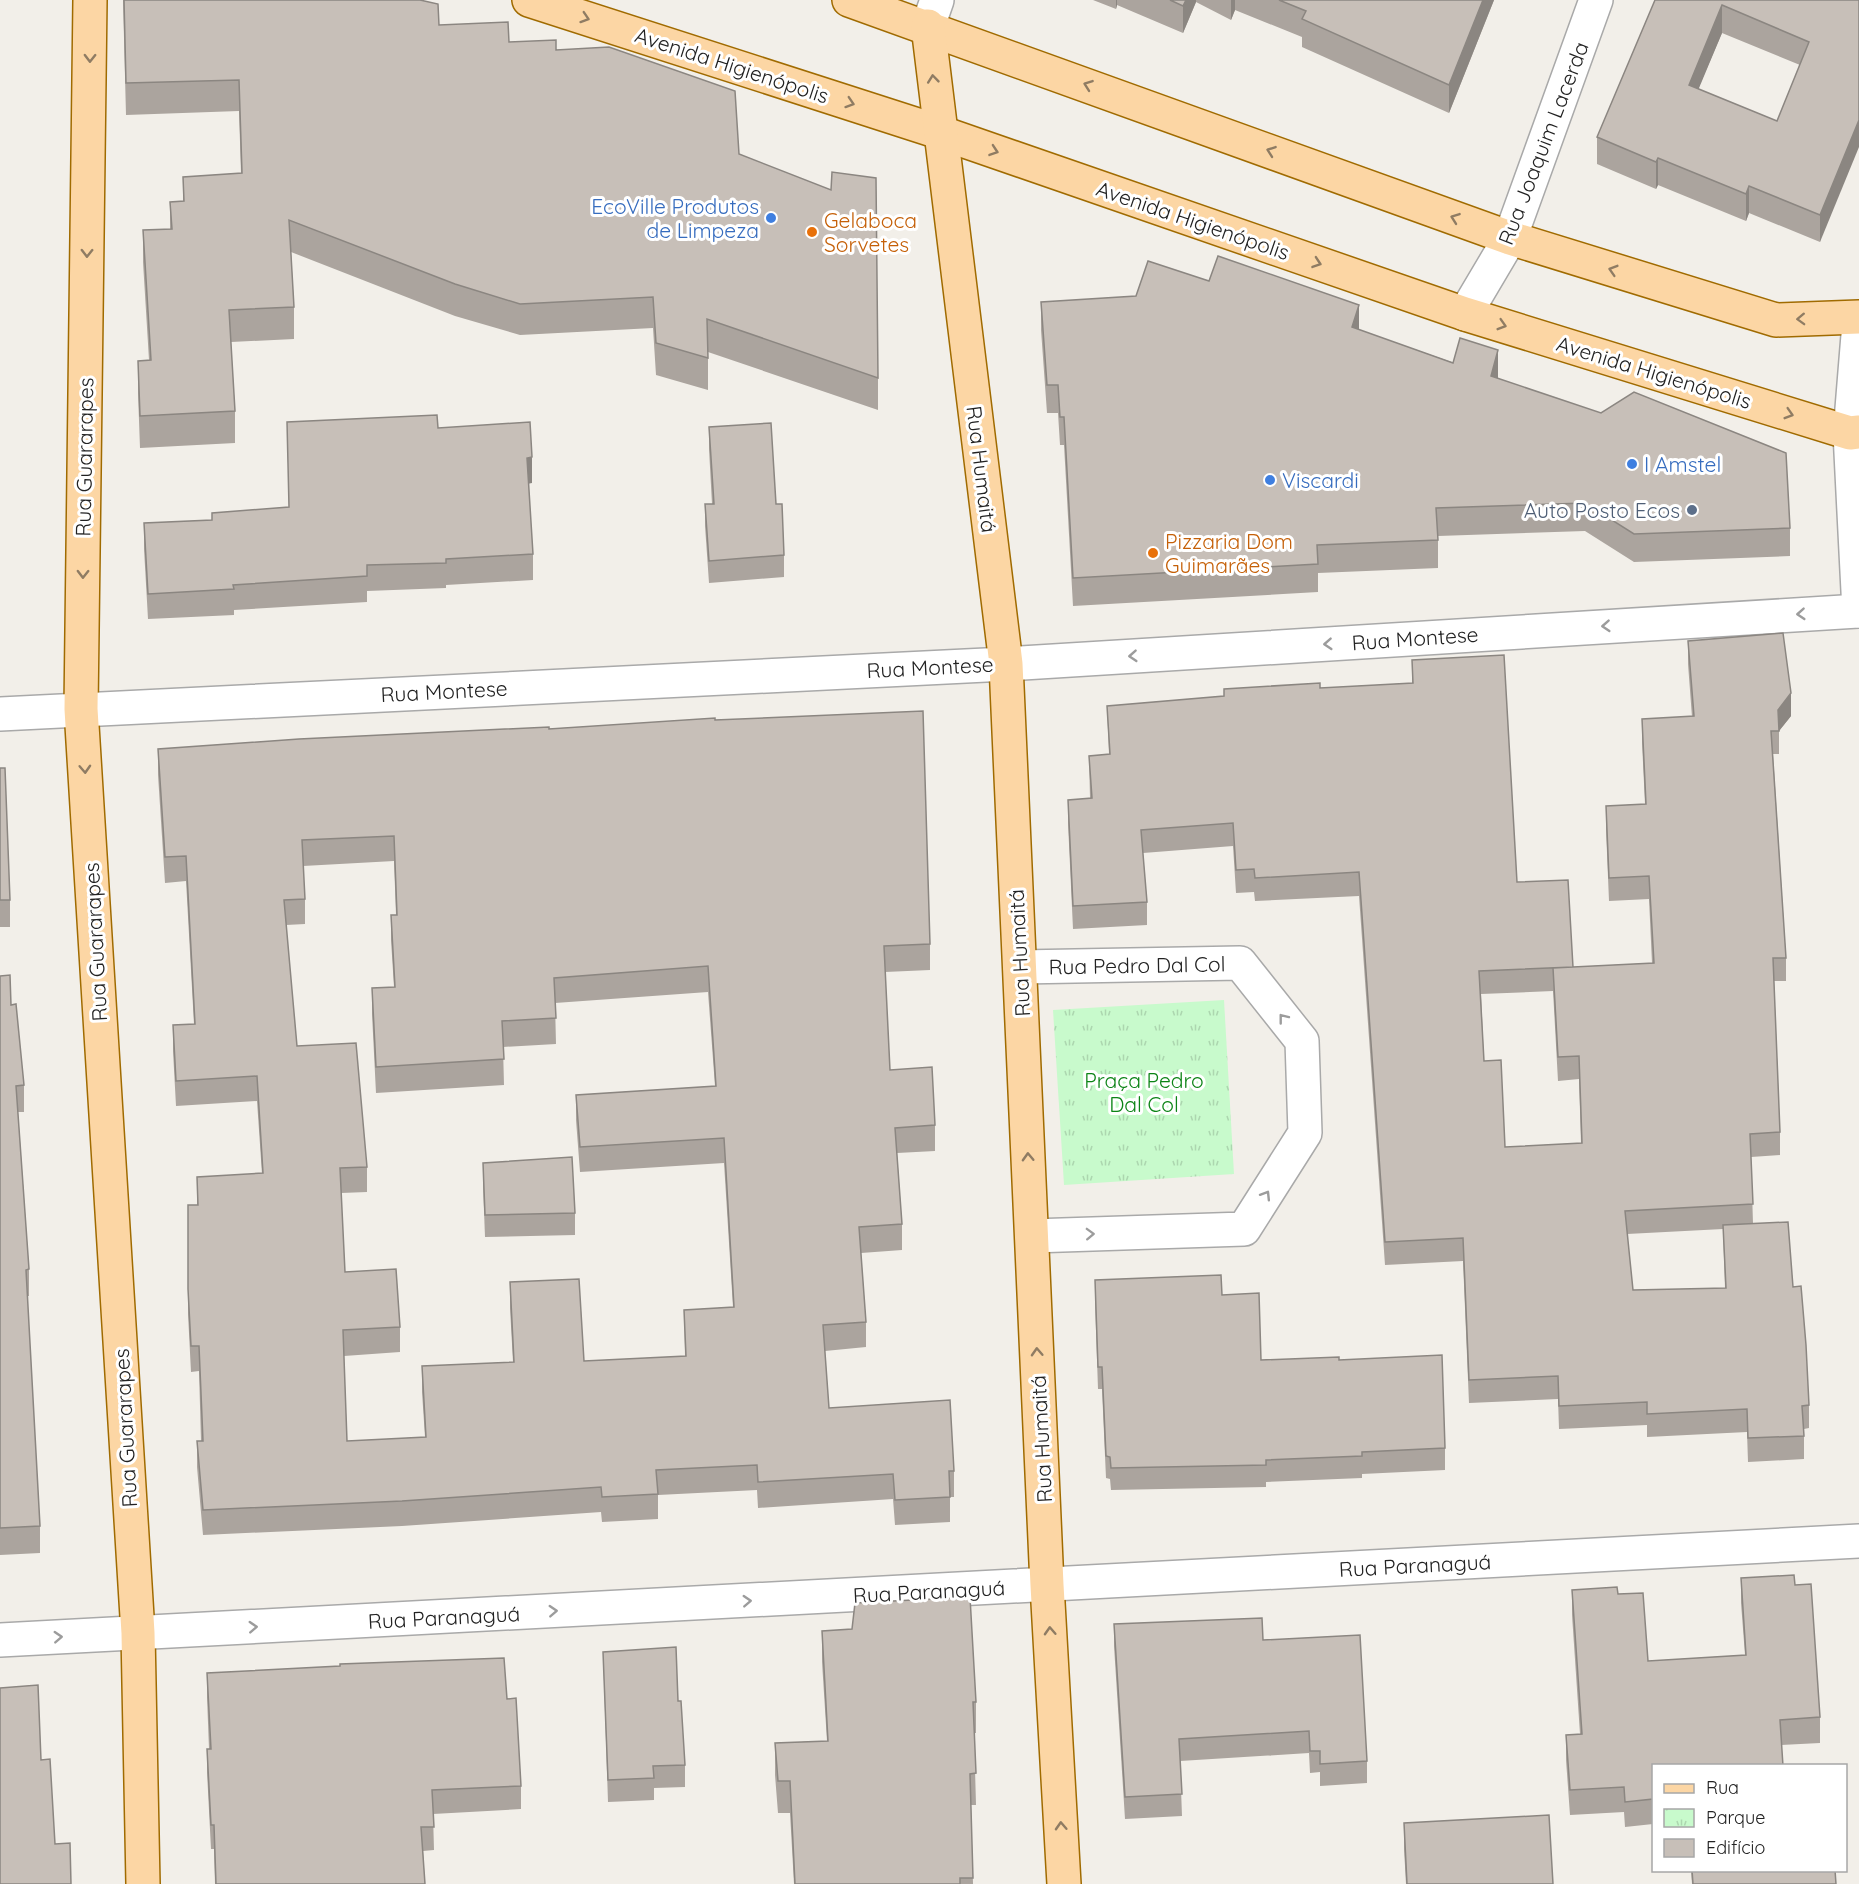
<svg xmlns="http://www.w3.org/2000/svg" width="1859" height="1884" viewBox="0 0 1859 1884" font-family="Quicksand,sans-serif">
<defs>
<pattern id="park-tufts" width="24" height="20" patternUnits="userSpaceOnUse" patternTransform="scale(1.5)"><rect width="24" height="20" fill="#c8facc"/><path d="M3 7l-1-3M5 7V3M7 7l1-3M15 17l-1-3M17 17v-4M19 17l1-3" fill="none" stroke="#acd6af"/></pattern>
</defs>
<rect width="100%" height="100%" fill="#f2efe9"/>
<!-- park -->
<polygon fill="url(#park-tufts)" points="1224,1000 1234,1174 1064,1185 1053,1010"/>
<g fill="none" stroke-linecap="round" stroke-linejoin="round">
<defs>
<g id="minor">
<polyline points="928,26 937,0"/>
<polyline points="1465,314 1510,238 1596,0"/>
<polyline points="1859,323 1850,433 1859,611"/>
<polyline points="0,714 1006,664 1859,611"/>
<polyline points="1020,967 1240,963 1302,1041 1305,1133 1244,1229 1032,1236"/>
<polyline points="0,1640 1859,1541"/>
</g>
<g id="major">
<polyline points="90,0 81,709 138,1633 143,1884"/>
<polyline points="529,0 939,132 1465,314 1850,433 1859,432"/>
<polyline points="849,0 1510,238 1776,320 1859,317"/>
<polyline points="928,26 1006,664 1047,1585 1064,1884"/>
</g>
</defs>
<!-- minor casing -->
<use href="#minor" stroke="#a9a9a9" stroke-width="36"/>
<!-- major casing -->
<use href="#major" stroke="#a06b00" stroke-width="36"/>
<!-- minor -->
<use href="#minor" stroke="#fff" stroke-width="33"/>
<!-- major -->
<use href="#major" stroke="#fcd6a4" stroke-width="33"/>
</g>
<!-- wall -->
<g fill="#aba49e" fill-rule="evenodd">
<polygon points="123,0 420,0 439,25 509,42 556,50 739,154 878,378 878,410 708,352 708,390 656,375 653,328 520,335 455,316 291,252 294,307 294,339 231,342 235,411 235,443 140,448 138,393 138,361 149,360 143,262 143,230 170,229 170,202 183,201 183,177 241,173 239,111 126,115"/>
<polygon points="1093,0 1494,0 1449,113 1302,47 1302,37 1235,10 1231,20 1196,2 1183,33 1117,5 1116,9"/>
<path d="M1655,0h204l-39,242 -71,-29 -3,8 -88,-36 -2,4 -59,-25v-27zM1722,33l78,32 -23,56 -79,-32z"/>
<polygon points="1041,302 1359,330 1498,378 1790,528 1790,556 1634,562 1585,531 1438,536 1438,568 1318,573 1318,592 1073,606 1064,445 1060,445 1058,413 1047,413 1041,330"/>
<polygon points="287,422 438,428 532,483 528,483 533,554 533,580 446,585 446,588 367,591 367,602 234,610 234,615 148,619 144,549 144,523 212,520 289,507"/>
<polygon points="709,427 776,504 784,555 784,577 709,583 705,526 705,504 712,504 709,449"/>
<path d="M1688,641l103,75 -12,15v23h-6l13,204v23h-12l6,151v23l-29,2 2,67 40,63 16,118v23l-5,1v30l-56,3 -1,-30 -100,5v-12l-88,4 -1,-30 -89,4 -6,-142 -78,4 -26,-369 -104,5 -1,-9 -18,1 -3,-47 -90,7 4,49v23l-74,4 -5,-106v-23l22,-2 -1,-42 20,-2 -2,-48 117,-10v-7l96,-1 92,-5v-23l105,222 56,85 79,-4 -3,-64 -40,2 -3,-72v-23l39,-2 -3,-62v-23l50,-2 -4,-53zM1553,991l5,90 21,-2 2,64 -76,4 -21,-86 -3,-67zM1723,1229l2,59 -92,2 -6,-56z"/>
<path d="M715,720l215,224v26l-45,2 5,98 45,55v26l-38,2 5,71v26l-41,3 5,69v25l-41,4 4,57 125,63v26h-4v25l-55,3 -2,-26 -135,9 -1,-18 -99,5v24l-56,3 -1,-10 -199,14 -199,9 -6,-68v-26h4l-2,-70 -8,1 -3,-58v-109h9v-28l65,-3 -5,-73 -81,5 -3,-55v-26l21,-1 -8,-143 -21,2 -7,-108v-26zM394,861l2,54h-5v25l3,47 -22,1v26l4,79 128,-8 -1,-38 53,-3 -1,-41 153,-11 7,94 -139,9v25l4,52 144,-9 9,144 -49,3 1,46 -101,5 -74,-79v26l3,54 -91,4v26l3,45 -78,4 -3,-85 56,-4v-25l-55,-55 -4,-79 26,-1v-25l-70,-121 -11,-121 19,-1v-25l-2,-33z"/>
<polygon points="0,768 10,900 10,927 0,927"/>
<polygon points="0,976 11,1005 24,1085 24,1112 18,1112 29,1269 29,1296 27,1296 40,1526 40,1553 0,1555"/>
<polygon points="483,1163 575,1213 575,1235 485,1237 483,1185"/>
<polygon points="1095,1280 1222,1295 1261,1360 1339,1360 1445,1448 1445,1470 1362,1474 1362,1478 1266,1482 1266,1487 1111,1490 1110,1479 1106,1478 1102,1389 1098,1389 1095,1302"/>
<polygon points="1741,1578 1795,1585 1820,1717 1820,1743 1781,1745 1653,1766 1653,1824 1625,1827 1624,1812 1570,1815 1566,1760 1566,1735 1580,1734 1572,1615 1572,1590 1618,1594 1648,1661 1745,1655 1741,1603"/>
<polygon points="1114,1624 1263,1640 1367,1761 1367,1783 1320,1786 1320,1772 1310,1773 1309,1753 1180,1761 1182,1816 1125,1819 1114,1646"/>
<polygon points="822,1631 976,1702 976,1733 974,1733 976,1805 971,1805 973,1884 794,1884 790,1813 778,1813 775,1775 775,1743 827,1741 822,1662"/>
<polygon points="603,1652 678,1701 685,1765 685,1787 654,1788 654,1800 608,1802"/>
<polygon points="207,1673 507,1699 521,1786 521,1809 433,1814 434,1850 423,1851 425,1884 215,1884 214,1849 211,1849 207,1772 207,1749 209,1749 207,1697"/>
<polygon points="1404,1823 1553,1884 1406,1884 1404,1849"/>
<polygon points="1691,1870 1835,1870 1836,1884 1692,1884"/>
</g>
<!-- shaded-wall -->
<g fill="#8b8681">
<polygon points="1116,0 1117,0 1117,5 1116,9"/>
<polygon points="1186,0 1196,0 1196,2 1183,33 1183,6"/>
<polygon points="1231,0 1235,0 1235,10 1231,20"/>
<polygon points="1483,0 1494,0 1449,113 1449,85"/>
<polygon points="1722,5 1722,33 1689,112 1689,85"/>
<polygon points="1859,120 1859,147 1820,242 1820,215"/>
<polygon points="1658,158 1658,185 1656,189 1656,162"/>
<polygon points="1749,186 1749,213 1746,221 1746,194"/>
<polygon points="1359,305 1359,332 1352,327"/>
<polygon points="1498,350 1498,378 1491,404 1491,376"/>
<polygon points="532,457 532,483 527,484 527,458"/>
<polygon points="1791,693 1791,716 1779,731 1778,710"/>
</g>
<!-- building -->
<g fill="#c7bfb8" stroke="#8b8681" stroke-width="1.5" fill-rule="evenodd">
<polygon points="124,0 420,0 438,4 439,25 508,22 509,42 556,40 556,50 609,47 735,91 739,154 831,190 832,172 876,178 878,378 707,319 708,358 656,343 653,297 520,304 455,284 289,220 294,307 229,310 235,411 140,416 138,361 151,360 143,230 172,229 170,202 184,201 183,177 242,173 239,80 126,83"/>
<polygon points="1170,0 1186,0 1183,6"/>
<polygon points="1279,0 1483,0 1449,85 1302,19 1306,11"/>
<path d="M1655,0h204v120l-39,95 -71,-29 -3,8 -88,-36 -2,4 -59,-25zM1722,5l87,37 -32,79 -88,-36z"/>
<polygon points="1218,256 1359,305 1352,327 1453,363 1460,338 1498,350 1491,376 1601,413 1634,392 1786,453 1790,528 1634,534 1585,503 1436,508 1438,540 1317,545 1318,564 1073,578 1064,417 1060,417 1058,385 1047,385 1041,302 1136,296 1148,261 1209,281"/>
<polygon points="437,415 438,428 530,422 532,457 527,458 533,554 446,559 446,563 367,565 367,576 233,585 234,589 148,594 144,523 212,520 212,513 289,507 287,422"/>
<polygon points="771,423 776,504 782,504 784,555 709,561 705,504 714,504 709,427"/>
<path d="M1783,633l8,60 -13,17 1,21h-8l15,227h-13l7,174 -30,2 3,70 -128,7 8,79 93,-2 -3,-63 65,-3 5,65 8,-1 5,59 3,60 -7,1 2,30 -56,2 -1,-29 -100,5v-12l-88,4 -1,-30 -89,4 -6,-142 -78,4 -26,-370 -104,6 -1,-9 -18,1 -3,-47 -92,7 6,72 -74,4 -5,-106 24,-2 -3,-42 21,-2 -3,-48 117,-10v-7l96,-6v5l93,-5 -1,-23 92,-5 13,227 51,-2 5,87 81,-4 -5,-87 -40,2 -3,-72 40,-2 -4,-85 52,-3 -6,-75zM1573,967l-20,1 5,89 21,-1 3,87 -77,4 -4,-87 -17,1 -5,-90z"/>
<path d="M923,711l7,233 -46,2 6,124 42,-3 3,58 -40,3 7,96 -43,3 7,95 -43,3 6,83 121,-8 4,71h-5l1,26 -55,3 -2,-26 -135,8 -1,-17 -101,5 2,24 -56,3 -1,-10 -199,14 -199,9 -6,-69h6l-4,-95h-8l-3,-57v-84h10l-1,-28 66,-4 -6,-97 -81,5 -3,-56 22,-1 -9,-168 -21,1 -7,-108 141,-10 250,-12v2l166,-11v2zM394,836l3,79h-6l4,72 -23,1 4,79 128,-8 -2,-38 54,-3 -2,-40 154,-12 8,120 -140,9 4,52 144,-9 10,169 -50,3 2,46 -102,5 -5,-82 -69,3 4,80 -92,4 4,71 -79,4 -4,-111 57,-3 -4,-58 -51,3 -5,-104 27,-1 -11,-124 -59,3 -13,-146 21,-1 -3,-59z"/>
<polygon points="0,768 5,768 10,900 0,900"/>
<polygon points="10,975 11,1005 16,1004 24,1085 16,1086 29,1269 26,1270 40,1526 0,1528 0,976"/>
<polygon points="572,1157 575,1213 485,1215 483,1163"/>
<polygon points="1221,1275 1222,1295 1259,1293 1261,1360 1339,1357 1339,1360 1442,1355 1445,1448 1362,1452 1362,1456 1266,1460 1266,1465 1111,1468 1110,1457 1106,1456 1102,1367 1098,1367 1095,1280"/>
<polygon points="1794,1575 1795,1585 1811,1584 1820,1717 1780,1720 1783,1766 1653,1766 1653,1799 1625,1802 1624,1787 1570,1790 1566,1735 1582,1734 1572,1590 1617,1587 1618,1594 1643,1593 1648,1661 1746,1655 1741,1578"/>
<polygon points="970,1597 976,1702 973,1702 976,1773 970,1774 973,1878 960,1878 960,1884 795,1884 790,1781 778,1781 775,1743 828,1741 822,1631 852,1629 855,1603"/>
<polygon points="1262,1618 1263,1640 1360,1635 1367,1761 1320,1764 1320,1751 1310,1751 1309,1731 1179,1739 1182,1794 1125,1797 1114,1624"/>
<polygon points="676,1647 678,1701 681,1701 685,1765 653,1766 654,1778 608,1780 603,1652"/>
<polygon points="504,1658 507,1699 516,1698 521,1786 432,1790 434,1827 421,1827 425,1884 216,1884 214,1825 211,1825 207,1749 211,1749 207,1673 340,1666 340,1664"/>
<polygon points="38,1685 41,1760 50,1759 55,1844 70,1843 71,1884 0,1884 0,1688"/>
<polygon points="1549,1815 1553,1884 1407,1884 1404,1823"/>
<polygon points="1692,1870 1835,1870 1836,1884 1693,1884"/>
</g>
<!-- one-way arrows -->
<defs><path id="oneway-chevron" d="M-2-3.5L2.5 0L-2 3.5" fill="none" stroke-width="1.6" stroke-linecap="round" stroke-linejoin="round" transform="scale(1.5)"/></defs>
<g stroke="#8f7c63">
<use href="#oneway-chevron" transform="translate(585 18) rotate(18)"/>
<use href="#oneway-chevron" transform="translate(90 58) rotate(91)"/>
<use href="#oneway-chevron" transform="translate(933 79) rotate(-96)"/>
<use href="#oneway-chevron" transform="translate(1088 85) rotate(-160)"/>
<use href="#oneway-chevron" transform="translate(850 103) rotate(18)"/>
<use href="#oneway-chevron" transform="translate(994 151) rotate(19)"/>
<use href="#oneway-chevron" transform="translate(1271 151) rotate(-160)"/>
<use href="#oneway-chevron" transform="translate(1455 218) rotate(-160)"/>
<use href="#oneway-chevron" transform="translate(87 253) rotate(91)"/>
<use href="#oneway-chevron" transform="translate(1317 263) rotate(19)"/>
<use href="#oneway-chevron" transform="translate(1613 270) rotate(-163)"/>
<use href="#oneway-chevron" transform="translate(1801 319) rotate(178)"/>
<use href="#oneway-chevron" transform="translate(1502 325) rotate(17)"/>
<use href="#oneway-chevron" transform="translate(1789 414) rotate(17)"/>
<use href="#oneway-chevron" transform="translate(83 574) rotate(91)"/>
<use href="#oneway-chevron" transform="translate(85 769) rotate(87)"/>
<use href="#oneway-chevron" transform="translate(1028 1157) rotate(-92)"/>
<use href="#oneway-chevron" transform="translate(1037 1352) rotate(-93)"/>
<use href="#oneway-chevron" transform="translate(1050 1631) rotate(-93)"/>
<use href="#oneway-chevron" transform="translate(1061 1826) rotate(-93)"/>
</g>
<g stroke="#9c9c9c">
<use href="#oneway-chevron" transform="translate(1801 614) rotate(176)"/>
<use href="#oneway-chevron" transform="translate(1606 626) rotate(176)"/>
<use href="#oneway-chevron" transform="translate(1328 644) rotate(176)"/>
<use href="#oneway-chevron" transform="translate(1133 656) rotate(176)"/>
<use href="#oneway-chevron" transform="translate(1283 1018) rotate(-128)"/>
<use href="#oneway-chevron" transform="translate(1266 1195) rotate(-58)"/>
<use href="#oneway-chevron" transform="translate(1090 1234) rotate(-2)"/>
<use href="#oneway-chevron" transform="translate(747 1601) rotate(-3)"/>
<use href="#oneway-chevron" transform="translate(553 1611) rotate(-3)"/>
<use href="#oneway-chevron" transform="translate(253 1627) rotate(-3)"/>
<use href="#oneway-chevron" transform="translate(58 1637) rotate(-3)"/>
</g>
<!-- markers -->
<g fill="#3f7fe0" stroke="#fff" stroke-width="2">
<circle cx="771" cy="218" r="6"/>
<circle cx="1632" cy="464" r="6"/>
<circle cx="1270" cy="480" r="6"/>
</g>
<g fill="#e8710a" stroke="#fff" stroke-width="2">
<circle cx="812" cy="232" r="6"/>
<circle cx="1153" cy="553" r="6"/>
</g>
<circle fill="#5c6f8a" stroke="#fff" stroke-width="2" cx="1692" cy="510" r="6"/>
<g text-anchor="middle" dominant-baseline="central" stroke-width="6" stroke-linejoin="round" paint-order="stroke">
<!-- street labels -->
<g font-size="21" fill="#222" stroke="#fff">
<text transform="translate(732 65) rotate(18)">Avenida Higienópolis</text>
<text transform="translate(1543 143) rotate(-69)">Rua Joaquim Lacerda</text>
<text transform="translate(1193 220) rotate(19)">Avenida Higienópolis</text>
<text transform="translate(1654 372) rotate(17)">Avenida Higienópolis</text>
<text transform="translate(84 457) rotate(-89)">Rua Guararapes</text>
<text transform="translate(982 469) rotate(83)">Rua Humaitá</text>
<text transform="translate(1415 638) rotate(-4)">Rua Montese</text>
<text transform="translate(930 667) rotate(-3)">Rua Montese</text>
<text transform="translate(444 691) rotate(-3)">Rua Montese</text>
<text transform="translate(95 942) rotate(-93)">Rua Guararapes</text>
<text transform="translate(1019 953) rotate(-93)">Rua Humaitá</text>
<text transform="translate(1137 965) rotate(-1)">Rua Pedro Dal Col</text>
<text transform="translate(125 1428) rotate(-93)">Rua Guararapes</text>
<text transform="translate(1041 1439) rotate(-93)">Rua Humaitá</text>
<text transform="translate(1415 1565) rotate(-3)">Rua Paranaguá</text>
<text transform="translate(929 1591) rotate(-3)">Rua Paranaguá</text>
<text transform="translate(444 1617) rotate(-3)">Rua Paranaguá</text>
</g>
<!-- shop labels -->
<g font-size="21" fill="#366cbe" stroke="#fff" text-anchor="start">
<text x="759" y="206" text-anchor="end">EcoVille Produtos<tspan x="759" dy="24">de Limpeza</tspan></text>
<text x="1644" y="464">I Amstel</text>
<text x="1282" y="480">Viscardi</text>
</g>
<!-- food labels -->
<g font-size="21" fill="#c56008" stroke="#fff" text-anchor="start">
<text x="824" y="220">Gelaboca<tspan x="824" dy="24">Sorvetes</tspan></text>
<text x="1165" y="541">Pizzaria Dom<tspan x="1165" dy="24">Guimarães</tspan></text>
</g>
<!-- service labels -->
<g font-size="21" fill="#4e5e75" stroke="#fff" text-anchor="end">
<text x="1680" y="510">Auto Posto Ecos</text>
</g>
<!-- park labels -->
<g font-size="21" fill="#0c8416" stroke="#fff">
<text x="1144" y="1080">Praça Pedro<tspan x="1144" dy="24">Dal Col</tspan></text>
</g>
</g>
<!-- legend -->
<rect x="1652" y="1764" width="195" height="108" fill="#ffffff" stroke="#a7a7a7" stroke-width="1.5"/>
<rect x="1664" y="1784" width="30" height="9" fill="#fcd6a4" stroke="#a7a7a7" stroke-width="1.5"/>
<text x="1706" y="1794" font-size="18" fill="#222222">Rua</text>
<rect x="1664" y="1809" width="30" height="18" fill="url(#park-tufts)" stroke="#a7a7a7" stroke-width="1.5"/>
<text x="1706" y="1824" font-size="18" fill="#222222">Parque</text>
<rect x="1664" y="1839" width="30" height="18" fill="#c7bfb8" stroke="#a7a7a7" stroke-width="1.5"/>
<text x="1706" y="1854" font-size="18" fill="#222222">Edifício</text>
</svg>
